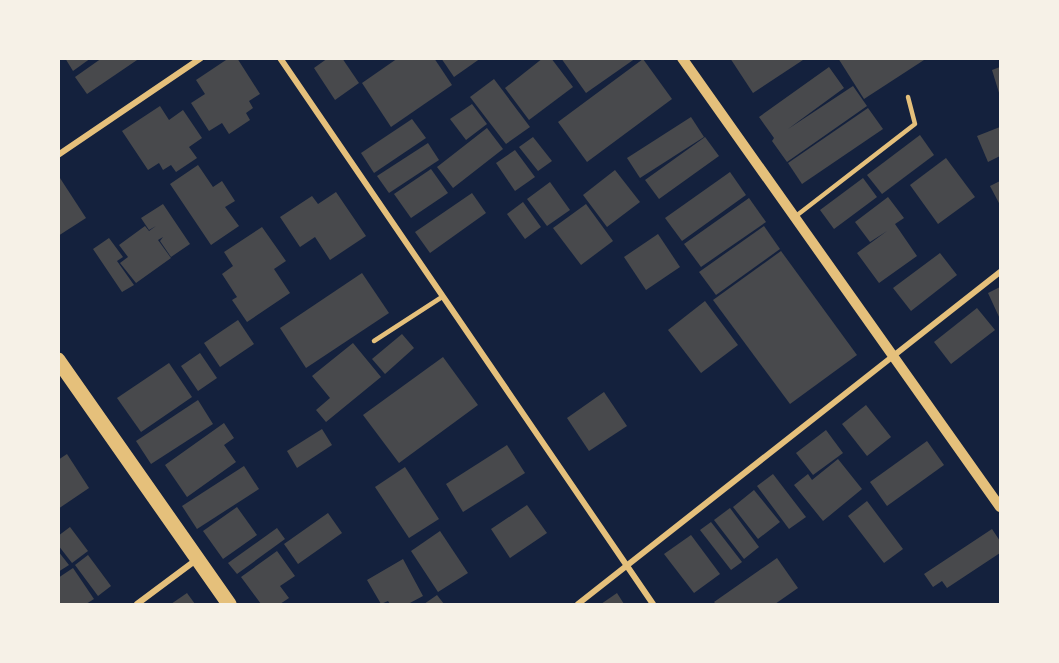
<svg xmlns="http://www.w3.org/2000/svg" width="1059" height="663" viewBox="0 0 1059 663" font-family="'Asap Condensed',sans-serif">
<rect width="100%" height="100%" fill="#14213d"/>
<!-- building -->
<g fill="#48494c">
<polygon points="65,58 91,58 73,71"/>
<polygon points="102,58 140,58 87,94 75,77"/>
<polygon points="229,58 237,58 260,94 249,101 253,108 246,113 250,120 229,134 222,123 209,131 191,103 205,94 196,80"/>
<polygon points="328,58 342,58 359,83 335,100 314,68"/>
<polygon points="398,58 434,58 452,85 391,127 362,83"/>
<polygon points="441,58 481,58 454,77"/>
<polygon points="543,58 551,58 573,87 529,120 505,88"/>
<polygon points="561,58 636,58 586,93"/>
<polygon points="730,58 806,58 753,93"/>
<polygon points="838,58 923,58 924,60 864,99"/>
<polygon points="643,59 672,99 587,162 558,122"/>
<polygon points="829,67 844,88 788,129 853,86 867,106 787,162 772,141 774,138 759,117"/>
<polygon points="1000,67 1000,96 992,70"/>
<polygon points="494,79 530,127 506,144 470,97"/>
<polygon points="472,104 487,124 466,140 450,119"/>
<polygon points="160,106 169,120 183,110 202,138 189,147 197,158 176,172 171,165 163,170 159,163 148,170 122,131"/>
<polygon points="868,108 883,129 802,184 788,163"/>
<polygon points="691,117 704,137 640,178 627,158"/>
<polygon points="412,119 426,138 374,173 361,153"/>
<polygon points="1000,127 1000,156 988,162 977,136"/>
<polygon points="487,128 503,149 453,188 437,167"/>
<polygon points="920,135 934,155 882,194 867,175"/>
<polygon points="533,137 552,161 538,171 519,147"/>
<polygon points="705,137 719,156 659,199 645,180"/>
<polygon points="428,143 439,160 389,193 377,176"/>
<polygon points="515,150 535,177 515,191 496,163"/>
<polygon points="946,158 975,197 938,224 910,185"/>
<polygon points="198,165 213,187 222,181 235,201 225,207 239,226 211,245 170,184"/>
<polygon points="431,169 448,193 411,218 394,194"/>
<polygon points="615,170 640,202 607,227 583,195"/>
<polygon points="730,172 746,195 682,241 665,218"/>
<polygon points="58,175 86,218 58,236"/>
<polygon points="863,178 877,197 834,229 820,210"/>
<polygon points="1000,181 1000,205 990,186"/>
<polygon points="550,182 570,210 547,226 527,199"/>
<polygon points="336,192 366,236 330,260 315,237 300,247 280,217 312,196 318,204"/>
<polygon points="472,193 486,213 430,253 415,232"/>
<polygon points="888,197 904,218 895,224 917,256 879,283 857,253 887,231 870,242 855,222"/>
<polygon points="749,198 766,222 701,267 684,244"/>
<polygon points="523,202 541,227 525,239 507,214"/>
<polygon points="163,204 190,244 171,257 160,241 163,237 158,240 171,258 136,283 120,263 128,257 119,245 145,226 149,231 156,226 149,230 141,218"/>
<polygon points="586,204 613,241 581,265 553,228"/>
<polygon points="764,226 780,249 716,295 699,272"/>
<polygon points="262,227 286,261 274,269 290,293 247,322 232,300 237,297 222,274 233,266 224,252"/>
<polygon points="658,234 680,267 646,290 624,257"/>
<polygon points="109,238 123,257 117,261 134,285 122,292 93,249"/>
<polygon points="781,251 857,355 790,404 713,300"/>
<polygon points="940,253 957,275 911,311 893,288"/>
<polygon points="362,273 389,313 306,368 280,328"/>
<polygon points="1000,287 1000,319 988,293"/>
<polygon points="705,301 738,345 701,373 668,330"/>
<polygon points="977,308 995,330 951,364 934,342"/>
<polygon points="238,320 254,344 220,367 204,343"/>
<polygon points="402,334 414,348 385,374 372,359"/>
<polygon points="353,343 381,377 326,422 316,410 330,398 312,376"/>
<polygon points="200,353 217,378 198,391 181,366"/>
<polygon points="443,357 478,405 399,463 363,415"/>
<polygon points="169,363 192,397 141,432 117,398"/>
<polygon points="604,392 627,426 589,451 567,418"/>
<polygon points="198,400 213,424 151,464 136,441"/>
<polygon points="866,405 891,437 867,456 842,424"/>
<polygon points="224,423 234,438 224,445 236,462 187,497 165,465"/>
<polygon points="322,429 332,445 297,468 287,451"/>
<polygon points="826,430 843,453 813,475 796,453"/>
<polygon points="927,441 944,465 887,506 870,482"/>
<polygon points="507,445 525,473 463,512 446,484"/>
<polygon points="67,454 89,488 58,509 58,460"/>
<polygon points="838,459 862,489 823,521 794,485 808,474 812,480"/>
<polygon points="244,466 259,489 197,529 182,506"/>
<polygon points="405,467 439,519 409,538 375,487"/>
<polygon points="773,474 806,517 789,529 757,486"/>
<polygon points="754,490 780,522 758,539 733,507"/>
<polygon points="867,501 903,549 884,563 848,516"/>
<polygon points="527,505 547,533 510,558 491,529"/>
<polygon points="237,507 257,535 223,559 203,531"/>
<polygon points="730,508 759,547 744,559 714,520"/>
<polygon points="328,513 342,533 298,564 284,544"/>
<polygon points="711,522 742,562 731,570 700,530"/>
<polygon points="70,527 88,551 72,563 58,545 58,536"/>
<polygon points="277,528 285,539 237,574 228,563"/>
<polygon points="992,529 1000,541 1000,553 947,588 942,581 933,587 924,574"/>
<polygon points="440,531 468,573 438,592 411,551"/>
<polygon points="691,535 720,574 694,593 664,554"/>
<polygon points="58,551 69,565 58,572"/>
<polygon points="277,551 295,576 280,586 289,598 280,604 261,604 241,577"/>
<polygon points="88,555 111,586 98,596 75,565"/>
<polygon points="777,558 798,588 775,604 716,604 714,602"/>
<polygon points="403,559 423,596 408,604 390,604 388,601 381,604 367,580"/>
<polygon points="73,568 94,599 86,604 58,604 58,578"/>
<polygon points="187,593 195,604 171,604"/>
<polygon points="617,593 624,604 601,604"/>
<polygon points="437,595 444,604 424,604"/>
</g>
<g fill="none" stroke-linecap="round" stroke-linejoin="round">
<!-- service -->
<g stroke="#e5c07b" stroke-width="4.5">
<polyline points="796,216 915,124 908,97"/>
<polyline points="374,341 442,297"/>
</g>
<!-- minor -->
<g stroke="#e5c07b" stroke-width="6">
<polyline points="280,58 653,604"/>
<polyline points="58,155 201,58"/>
<polyline points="137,604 196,560"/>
<polyline points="578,604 1000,272"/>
</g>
<!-- tertiary -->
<polyline stroke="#e5c07b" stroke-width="10" points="682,58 1000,507"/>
<!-- primary -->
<polyline stroke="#e5c07b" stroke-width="15" points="58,360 229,604"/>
</g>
<!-- border -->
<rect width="1059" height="663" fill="none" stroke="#f6f1e7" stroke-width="120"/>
</svg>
